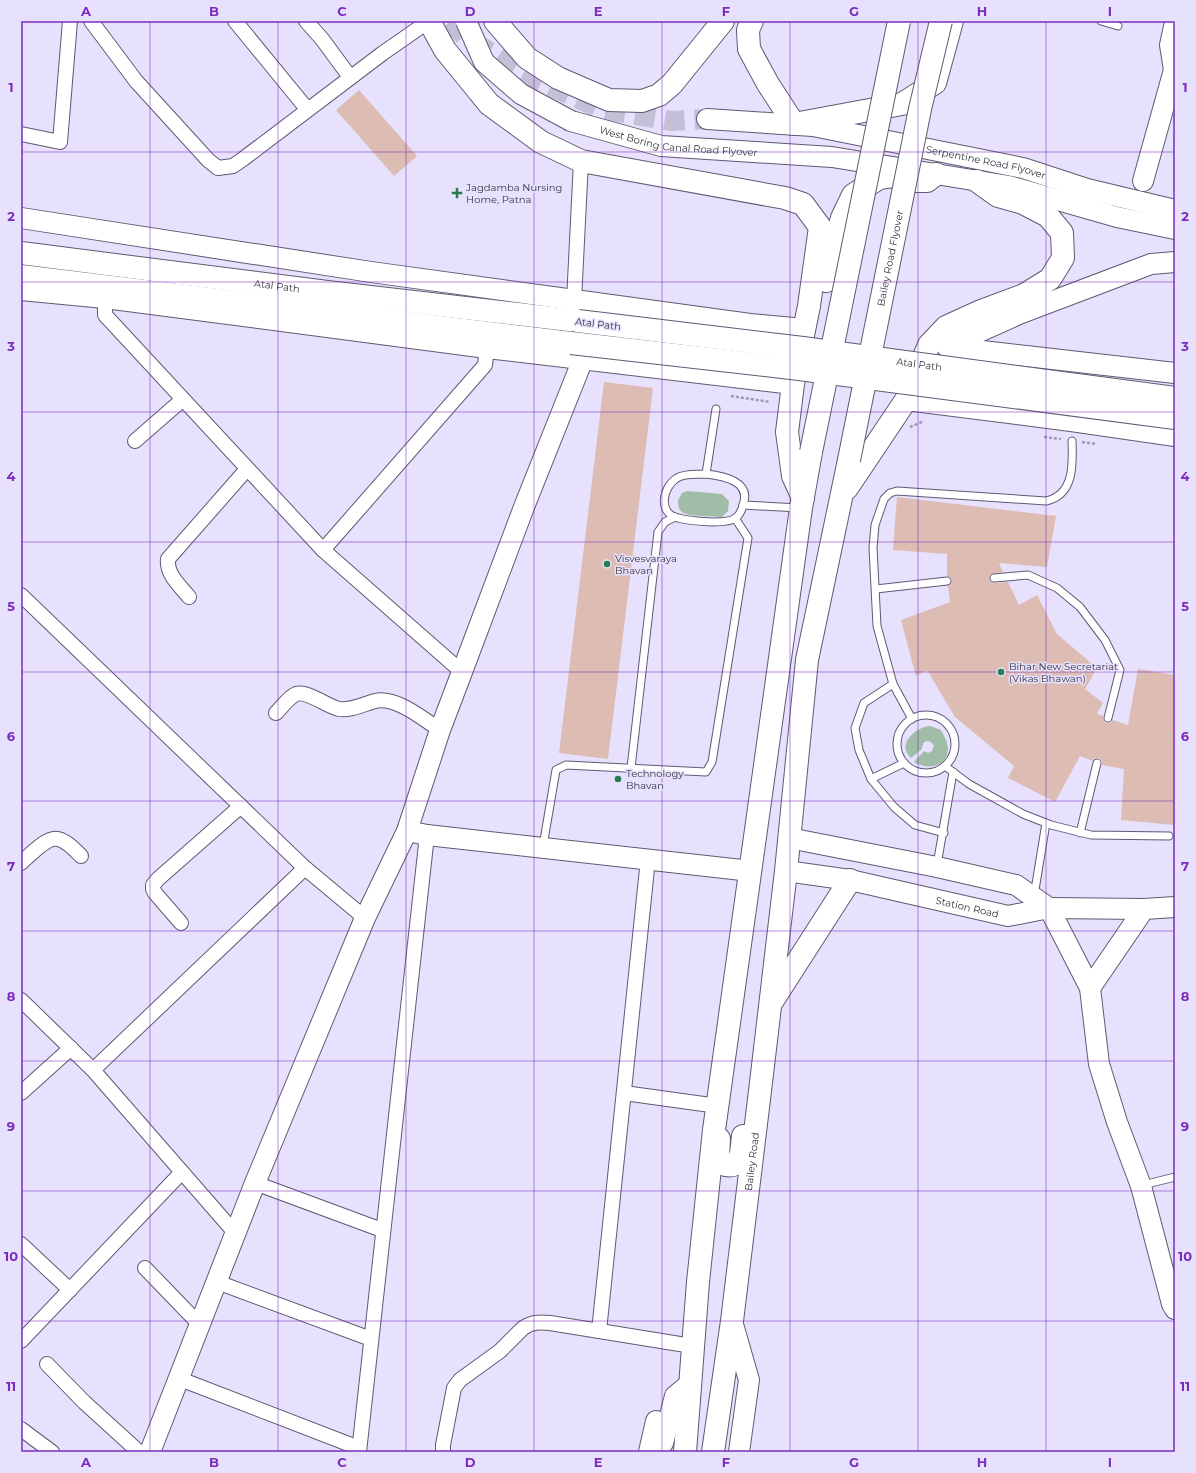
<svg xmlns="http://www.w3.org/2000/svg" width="1196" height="1473" viewBox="0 0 1196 1473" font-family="Montserrat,sans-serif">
<rect width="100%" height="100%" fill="#e7e1fd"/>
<!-- green -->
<g fill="#a0bda8">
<path d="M687,491l35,3 7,7 -1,10 -6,6h-2c-9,-1 -31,0 -38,-5 -4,-3 -4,-8 -4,-12l4,-7z"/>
<path d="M930,726l11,4c3,6 7,12 7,19 -1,19 -21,21 -34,13l10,-11 4,2 4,-2 2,-5c-2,-4 -5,-6 -10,-4l-2,5v2l-11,9c-15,-13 4,-31 19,-32z"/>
</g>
<!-- building -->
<g fill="#dcbcb3">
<polygon points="359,90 417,156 394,176 336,110"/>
<polygon points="604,382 653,388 608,759 559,753"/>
<polygon points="897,497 1056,516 1047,567 999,563 1003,572 991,574 989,576 990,581 994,583 1008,582 1019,605 1037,595 1057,634 1097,668 1085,689 1103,703 1097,714 1103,716 1103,720 1106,723 1110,723 1113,720 1128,725 1138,669 1175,675 1175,825 1121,820 1124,769 1102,765 1102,761 1099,758 1095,758 1093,761 1080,756 1055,802 1008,778 1014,766 955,717 927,670 916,676 901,620 950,602 948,586 950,585 952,581 951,578 947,576 947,554 893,550"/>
</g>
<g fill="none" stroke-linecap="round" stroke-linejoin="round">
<!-- secondary-tunnel -->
<polyline stroke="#c4bfd7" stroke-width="20" stroke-dasharray="20 10" stroke-linecap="butt" points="451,21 465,37 535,79 601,109 671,121 707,119"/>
<defs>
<g id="lane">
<polyline points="1101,21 1118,26"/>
<path d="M706,474c17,2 46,7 37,31 -1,5 -4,10 -7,13 -11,7 -46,3 -58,0 -20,-4 -16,-31 -1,-40 9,-5 19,-3 29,-4z"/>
<polyline points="706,474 716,409"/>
<polyline points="743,505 799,508"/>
<polyline points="994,578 1028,575 1057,588 1080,607 1105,640 1120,670 1108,718"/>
<polyline points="876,589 947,581"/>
<polyline points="893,684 864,703 855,728 859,750 871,779 894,807 915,825 944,833"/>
<circle cx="926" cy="744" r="29"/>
<path d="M912,719l-19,-35 -16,-58 -4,-78 2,-23 9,-26 6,-6 7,-2 149,10c28,-6 27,-36 26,-60"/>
<polyline points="945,766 969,784 1023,814 1051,825 1091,835 1169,836"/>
<polyline points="631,768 658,532 665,522 675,517"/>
<polyline points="871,779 904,763"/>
<polyline points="1080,833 1097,763"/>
<polyline points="543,846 556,770 566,765 706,772 712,762 748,538 735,518"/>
<polyline points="937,865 953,772"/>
<polyline points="1034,896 1046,823"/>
<polyline points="1143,1185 1175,1177"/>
</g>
<g id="street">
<polyline points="91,21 136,81 208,160 218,168 233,166 243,159 383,53 429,21"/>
<polyline points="235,21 307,109"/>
<polyline points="306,21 322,39 350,77"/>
<polyline points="21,134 60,142 70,21"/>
<polyline points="105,298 105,315 323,550"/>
<polyline points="574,301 581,161"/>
<polyline points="135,441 182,400"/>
<polyline points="21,595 305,868 365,918"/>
<path d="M189,597c-9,-11 -23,-23 -21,-38l79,-90"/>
<polyline points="462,672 323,550 485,365 487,348"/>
<path d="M276,713c6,-6 13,-16 20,-19 11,-4 32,13 43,15 11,2 25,-5 36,-8 21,-5 48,18 65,29"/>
<path d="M21,863c8,-7 26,-27 37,-24 9,2 17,11 23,17"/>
<polyline points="181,923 155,893 153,889 153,885 158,879 241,806"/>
<polyline points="21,1000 93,1070 236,1234"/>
<polyline points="93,1070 305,868"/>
<polyline points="21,1093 71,1048"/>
<polyline points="624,1093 718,1106"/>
<polyline points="255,1183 382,1230"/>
<polyline points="21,1244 70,1290"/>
<polyline points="145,1268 200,1325"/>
<polyline points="217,1282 371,1339"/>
<polyline points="599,1331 648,859"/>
<polyline points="21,1341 182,1172"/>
<polyline points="47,1364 84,1402 139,1452"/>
<polyline points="180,1379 359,1448"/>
<polyline points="21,1429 52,1452"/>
<polyline points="359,1452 427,835"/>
<path d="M443,1452v-7l11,-57 6,-8 40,-29 23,-23c9,-6 16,-6 27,-5l142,23"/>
</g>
<g id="secondary">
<path id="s1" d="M707,119l106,7 210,42 64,21 88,21"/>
<path id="s2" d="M571,121l90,25 171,11 177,29 108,31 58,12"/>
<polyline points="1143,181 1174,70 1170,45 1175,22"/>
<polyline points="21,218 371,272 750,324 804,329"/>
<polyline points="21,290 105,298 487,348 793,384"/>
<polyline points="938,335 968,337 1019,314 1151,264 1175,262"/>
<polyline points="947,347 1175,373"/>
<polyline points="906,400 1071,421 1175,436"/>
<polyline points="407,831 427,835 751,871"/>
<polyline points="789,838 937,867 1016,885 1049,908 1090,988 1099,1064 1117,1122 1141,1186 1172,1304 1175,1309"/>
<path id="s3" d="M786,871l64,9 158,36 41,-8 95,1 31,-2"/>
<polyline points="1090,988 1144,909"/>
<polyline points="732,1321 749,1380 739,1452"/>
<polyline points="663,1443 675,1396 691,1383"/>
<polyline points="150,1452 255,1183 365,918 407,831 440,730 462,672 524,507 583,359"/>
<polyline points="649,1452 656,1421"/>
</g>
<g id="primary">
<path id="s4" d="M21,253l306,39 251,29"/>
<polyline points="21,276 571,343"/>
</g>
<g id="highway">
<polyline points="429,21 445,50 489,104 541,142 581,161 785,198 803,204 820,227 809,306 793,384 787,432 793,476 803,498"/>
<polyline points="495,21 527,58 558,78 609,100 642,101 659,95 672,84 723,21"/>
<polyline points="752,21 748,30 749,49 768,84 794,124 902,104 935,83 952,21"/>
<polyline points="826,281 831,256 842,218 853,195 879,178 893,176 907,181 927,181 936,174"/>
<polyline points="847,488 906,400 929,345 946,327 981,311 1024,295 1050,279 1063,258 1062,233 1048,216 1023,203 998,196 977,181"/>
<polyline points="773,1000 850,880"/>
<path d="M719,1139l-1,17 4,8c21,7 19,-14 21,-28"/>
<polyline points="685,1452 698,1282 714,1130 801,508 811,452"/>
<path id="s5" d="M713,1452l19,-131 28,-230 26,-220 21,-211 42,-200"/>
</g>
</defs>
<!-- lane casing -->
<use href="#lane" stroke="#5f5a72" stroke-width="9"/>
<!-- street casing -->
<use href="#street" stroke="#5f5a72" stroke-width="16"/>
<!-- secondary casing -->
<use href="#secondary" stroke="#5f5a72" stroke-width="22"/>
<!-- primary casing -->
<use href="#primary" stroke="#5f5a72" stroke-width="24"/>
<!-- highway casing -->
<use href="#highway" stroke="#5f5a72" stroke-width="24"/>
<!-- path -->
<g stroke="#9f9bb0" stroke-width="2.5" stroke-dasharray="3 2" stroke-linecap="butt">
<polyline points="731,396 770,402"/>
<polyline points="910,427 924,421"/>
<polyline points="1044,437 1061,439"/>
<polyline points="1082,442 1097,444"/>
</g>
<!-- lane -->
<use href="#lane" stroke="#fff" stroke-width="7"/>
<!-- street -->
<use href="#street" stroke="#fff" stroke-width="14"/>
<!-- secondary -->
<use href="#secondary" stroke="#fff" stroke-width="20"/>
<!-- primary -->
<use href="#primary" stroke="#fff" stroke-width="22"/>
<!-- highway -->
<use href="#highway" stroke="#fff" stroke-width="22"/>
<defs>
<polyline id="secondary-bridge" points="466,21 484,62 521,94 571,121"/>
<g id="primary-bridge">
<path id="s6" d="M578,321l225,27 72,10 300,40"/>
<polyline points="571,343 799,369 1175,418"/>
</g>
<g id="highway-bridge">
<polyline points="811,452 899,21"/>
<path id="s7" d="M849,460l71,-351 21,-88"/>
</g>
</defs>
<!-- secondary-bridge casing -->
<use href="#secondary-bridge" stroke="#5f5a72" stroke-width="22" stroke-linecap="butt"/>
<!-- primary-bridge casing -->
<use href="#primary-bridge" stroke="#5f5a72" stroke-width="24" stroke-linecap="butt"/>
<!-- highway-bridge casing -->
<use href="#highway-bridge" stroke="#5f5a72" stroke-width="24" stroke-linecap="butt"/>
<!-- secondary-bridge -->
<use href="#secondary-bridge" stroke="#fff" stroke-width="20"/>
<!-- primary-bridge -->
<use href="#primary-bridge" stroke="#fff" stroke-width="22"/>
<!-- highway-bridge -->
<use href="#highway-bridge" stroke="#fff" stroke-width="22"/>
</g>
<!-- grid -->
<path fill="none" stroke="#7b2cbf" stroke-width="1" stroke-opacity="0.55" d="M150,21v1431M278,21v1431M406,21v1431M534,21v1431M662,21v1431M790,21v1431M918,21v1431M1046,21v1431M21,152h1154M21,282h1154M21,412h1154M21,542h1154M21,672h1154M21,801h1154M21,931h1154M21,1061h1154M21,1191h1154M21,1321h1154"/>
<!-- markers -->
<g fill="#257e53" stroke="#e7e1fd" stroke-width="1.5">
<path d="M455 187h4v4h4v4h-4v4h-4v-4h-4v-4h4z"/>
<circle cx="607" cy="564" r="4"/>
<circle cx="1001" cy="672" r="4"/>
<circle cx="618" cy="779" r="4"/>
</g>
<g text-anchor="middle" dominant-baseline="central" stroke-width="3" stroke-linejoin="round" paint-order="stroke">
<!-- street labels -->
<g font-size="10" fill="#373540" stroke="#e7e1fd">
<text stroke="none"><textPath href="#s2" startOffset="110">West Boring Canal Road Flyover</textPath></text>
<text stroke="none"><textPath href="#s1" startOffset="283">Serpentine Road Flyover</textPath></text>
<text stroke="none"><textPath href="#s7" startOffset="206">Bailey Road Flyover</textPath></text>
<text stroke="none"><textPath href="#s4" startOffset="258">Atal Path</textPath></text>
<text transform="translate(598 324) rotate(7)">Atal Path</text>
<text stroke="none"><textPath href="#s6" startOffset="344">Atal Path</textPath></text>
<text stroke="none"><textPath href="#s3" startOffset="185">Station Road</textPath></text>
<text stroke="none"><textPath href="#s5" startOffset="293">Bailey Road</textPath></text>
</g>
<!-- poi labels -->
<g font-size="10" fill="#373540" stroke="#e7e1fd" text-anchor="start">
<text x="466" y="187">Jagdamba Nursing<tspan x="466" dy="12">Home, Patna</tspan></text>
<text x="615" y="558">Visvesvaraya<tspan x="615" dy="12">Bhavan</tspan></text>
<text x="1009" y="666">Bihar New Secretariat<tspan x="1009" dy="12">(Vikas Bhawan)</tspan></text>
<text x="626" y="773">Technology<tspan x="626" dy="12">Bhavan</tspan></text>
</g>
</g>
<!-- border -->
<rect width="1196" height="1473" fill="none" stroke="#e7e1fd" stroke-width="44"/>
<rect x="22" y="22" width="1152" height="1429" fill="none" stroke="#7b2cbf" stroke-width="1.5"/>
<g font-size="13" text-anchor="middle" font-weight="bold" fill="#7b2cbf">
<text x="86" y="16">A</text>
<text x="214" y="16">B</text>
<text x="342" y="16">C</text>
<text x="470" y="16">D</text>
<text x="598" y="16">E</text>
<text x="726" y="16">F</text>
<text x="854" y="16">G</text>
<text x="982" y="16">H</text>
<text x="1110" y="16">I</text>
<text x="11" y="92">1</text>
<text x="1185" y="92">1</text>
<text x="11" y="221">2</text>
<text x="1185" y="221">2</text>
<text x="11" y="351">3</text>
<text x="1185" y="351">3</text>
<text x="11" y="481">4</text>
<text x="1185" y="481">4</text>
<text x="11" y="611">5</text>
<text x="1185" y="611">5</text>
<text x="11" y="741">6</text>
<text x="1185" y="741">6</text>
<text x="11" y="871">7</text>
<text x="1185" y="871">7</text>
<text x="11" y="1001">8</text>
<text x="1185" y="1001">8</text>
<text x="11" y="1131">9</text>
<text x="1185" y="1131">9</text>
<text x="11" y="1261">10</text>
<text x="1185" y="1261">10</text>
<text x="11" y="1391">11</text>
<text x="1185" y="1391">11</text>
<text x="86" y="1467">A</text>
<text x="214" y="1467">B</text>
<text x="342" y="1467">C</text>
<text x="470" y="1467">D</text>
<text x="598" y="1467">E</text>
<text x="726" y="1467">F</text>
<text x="854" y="1467">G</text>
<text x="982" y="1467">H</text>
<text x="1110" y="1467">I</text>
</g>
</svg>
